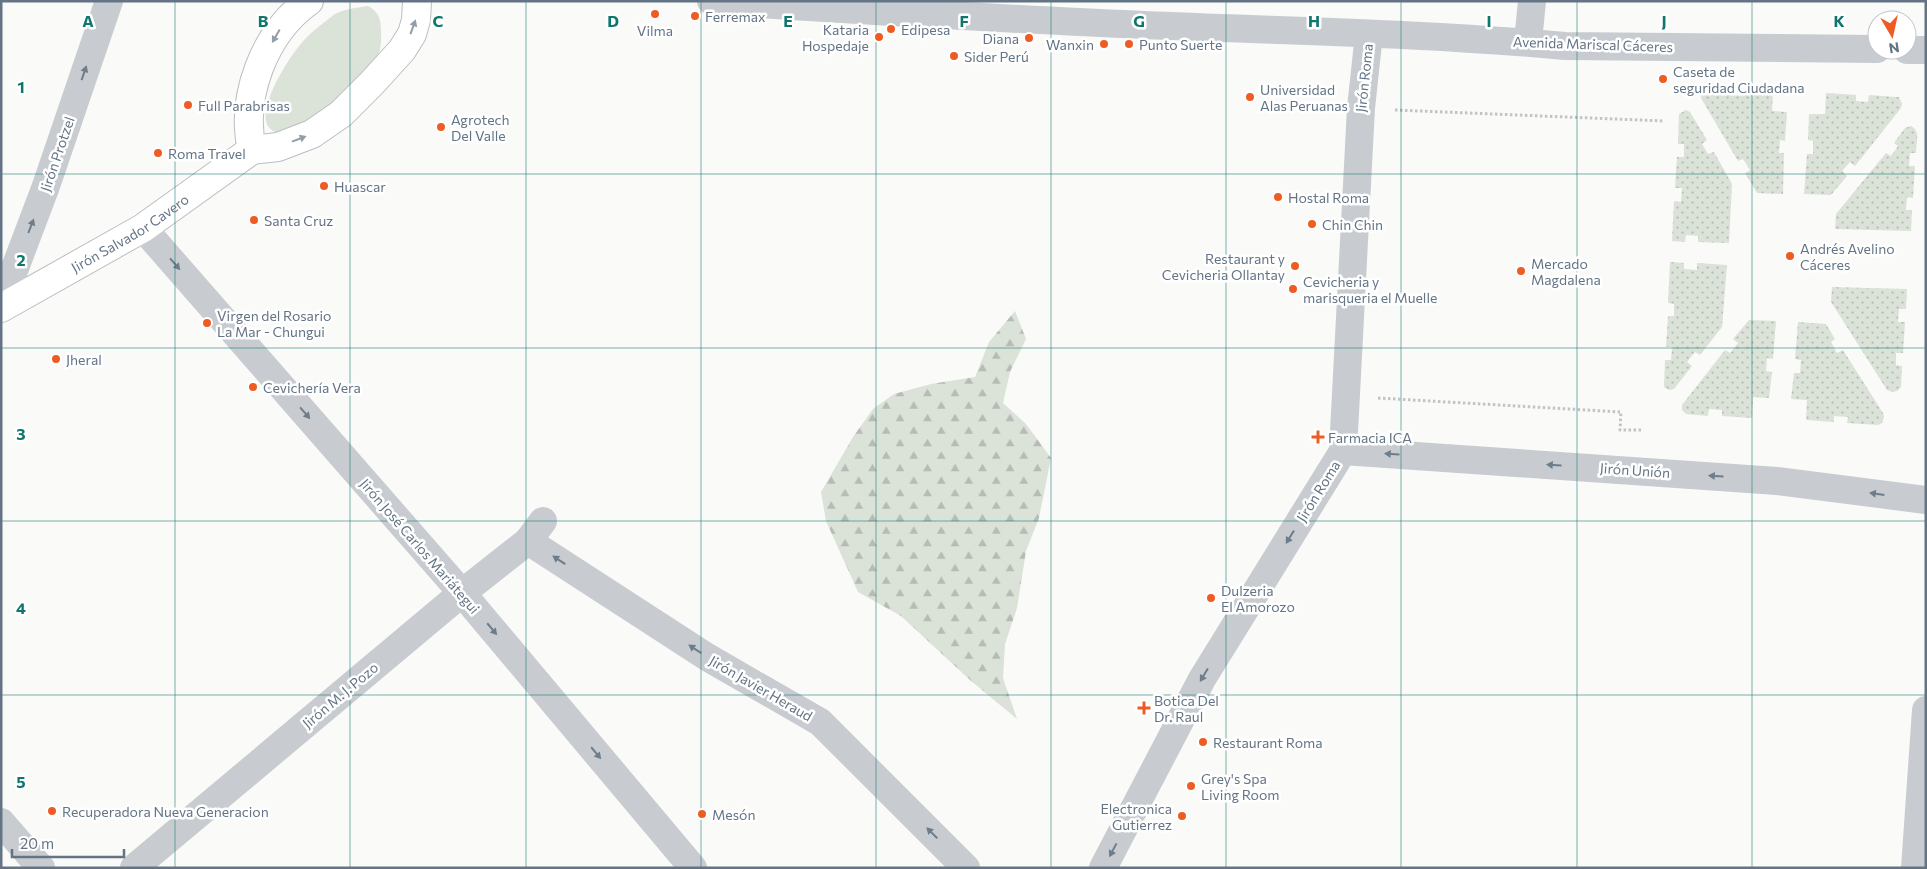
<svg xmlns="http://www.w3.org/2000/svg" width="1927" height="869" viewBox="0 0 1927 869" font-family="Commissioner,sans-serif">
<defs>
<pattern id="grass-dots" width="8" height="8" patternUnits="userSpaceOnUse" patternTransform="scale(1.25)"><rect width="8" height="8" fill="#dbe2d8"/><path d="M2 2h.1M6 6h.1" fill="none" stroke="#b5bcb5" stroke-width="1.8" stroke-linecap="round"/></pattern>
<pattern id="forest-firs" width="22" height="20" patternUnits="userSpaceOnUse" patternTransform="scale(1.25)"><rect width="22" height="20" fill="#dbe2d8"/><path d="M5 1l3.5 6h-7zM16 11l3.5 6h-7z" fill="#b5bcb5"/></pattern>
</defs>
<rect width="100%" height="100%" fill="#fafaf8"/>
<!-- grass -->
<g fill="url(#grass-dots)">
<polygon points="1706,87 1730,89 1730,95 1742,96 1743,89 1773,91 1772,111 1787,112 1785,141 1780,140 1779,153 1784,153 1783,194 1757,193 1745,173 1750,170 1743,159 1738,161 1701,98 1701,91"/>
<polygon points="1826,93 1856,95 1856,101 1868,102 1869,95 1896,97 1899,97 1902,104 1901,108 1855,166 1850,162 1842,171 1847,176 1831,195 1804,194 1807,154 1813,154 1813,141 1808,140 1809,114 1825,114"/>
<polygon points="1686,110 1690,112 1707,140 1702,144 1708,154 1714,152 1732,184 1729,243 1698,242 1698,236 1686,235 1685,242 1672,241 1674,201 1681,202 1682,188 1675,188 1677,157 1684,157 1684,144 1678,144 1679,114"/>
<path d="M1911,126c10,5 5,17 5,27h-6l-1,13h6l-2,32 -6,-1 -1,13h6l-1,21 -76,-2 1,-15 50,-61 5,3 7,-10 -4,-3 11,-15z"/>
<polygon points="1670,262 1684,263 1684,269 1697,270 1697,263 1727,265 1722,327 1700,355 1695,352 1687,362 1692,366 1674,389 1669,390 1664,387 1664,385 1665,360 1671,360 1672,347 1666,347 1668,316 1674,316 1674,304 1668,303"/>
<polygon points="1832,287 1907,289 1906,309 1899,309 1898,322 1905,322 1903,353 1896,353 1896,365 1902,366 1901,387 1897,391 1892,392 1887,390 1831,302"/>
<polygon points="1749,320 1776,321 1773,359 1767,358 1766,371 1772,372 1769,398 1753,397 1752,418 1722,416 1722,410 1709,409 1708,416 1686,414 1682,410 1682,405 1725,350 1730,353 1738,343 1733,339"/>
<polygon points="1798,322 1826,324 1835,339 1831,342 1837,353 1843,350 1883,413 1884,417 1882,423 1878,425 1847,423 1848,417 1834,416 1834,422 1806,420 1807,400 1791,399 1794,373 1800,373 1801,360 1795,359"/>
</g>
<!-- forest -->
<polygon fill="url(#forest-firs)" points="1015,311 1026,339 1010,372 1003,403 1026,424 1051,458 1039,518 1026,551 1017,608 1005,644 1003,678 1017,719 970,680 901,616 858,592 826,521 821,492 853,437 873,409 894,394 931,384 975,377 989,342"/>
<!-- park -->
<path fill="#dbe2d8" d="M368,6c11,6 13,13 13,25 1,14 -2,28 -10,40 -6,7 -53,48 -62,52 -8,5 -19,8 -28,11 -5,-2 -10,-3 -13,-8 -11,-21 24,-74 39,-89 7,-7 16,-14 24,-20 9,-8 25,-9 37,-11z"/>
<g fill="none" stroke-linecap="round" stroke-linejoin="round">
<defs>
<g id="trunk">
<path d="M252,150c-12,-53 12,-117 57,-149"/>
<path id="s1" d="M1,308l142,-80 109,-78 26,-3 34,-13 29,-20 31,-31 30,-33 10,-16 4,-14 1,-19"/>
</g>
</defs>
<!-- trunk casing -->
<use href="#trunk" stroke="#babec1" stroke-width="30"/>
<!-- path -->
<g stroke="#c1c4c6" stroke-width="3" stroke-dasharray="2.5 2.5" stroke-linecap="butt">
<polyline points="1395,110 1664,121"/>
<polyline points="1378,398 1621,412 1620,430 1641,430"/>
</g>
<!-- minor -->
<g stroke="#c8ccd0" stroke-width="28">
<path d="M711,1c144,9 289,18 433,24 140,6 281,8 421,21l312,3"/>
<polyline points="1528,42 1532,1"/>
<polyline points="1907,50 1926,50"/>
<polyline points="143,228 462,593 693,868"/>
<polyline points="1,305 46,186 109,1"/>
<polyline points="1343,451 1777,481 1926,500"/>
<polyline points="528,541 707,657 820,722 966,868"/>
<polyline points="1,822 41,868"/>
<polyline points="134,868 462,593 528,541 543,521"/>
<polyline points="1103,868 1202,679 1343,451 1361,108 1369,34"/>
<polyline points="1915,868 1926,710"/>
</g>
<!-- trunk -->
<use href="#trunk" stroke="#fff" stroke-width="28"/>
</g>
<!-- one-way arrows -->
<defs><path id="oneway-solid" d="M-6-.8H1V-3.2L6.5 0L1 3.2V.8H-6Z" transform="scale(1.25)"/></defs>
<g fill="#929eaa">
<use href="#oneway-solid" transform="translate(413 27) rotate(-70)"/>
<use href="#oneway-solid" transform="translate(276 36) rotate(120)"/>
<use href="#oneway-solid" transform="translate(299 139) rotate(-21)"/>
</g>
<g fill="#6d7d8c">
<use href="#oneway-solid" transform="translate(84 73) rotate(-71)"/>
<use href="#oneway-solid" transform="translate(31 226) rotate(-69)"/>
<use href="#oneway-solid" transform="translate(175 264) rotate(49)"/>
<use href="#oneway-solid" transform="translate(305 413) rotate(49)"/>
<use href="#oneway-solid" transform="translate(1392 454) rotate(-176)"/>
<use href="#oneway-solid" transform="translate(1554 465) rotate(-176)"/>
<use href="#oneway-solid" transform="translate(1716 476) rotate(-176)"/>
<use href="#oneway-solid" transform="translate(1877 494) rotate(-172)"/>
<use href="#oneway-solid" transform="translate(1290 537) rotate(122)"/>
<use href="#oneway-solid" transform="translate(559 560) rotate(-147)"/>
<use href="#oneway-solid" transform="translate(492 629) rotate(50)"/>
<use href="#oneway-solid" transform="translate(695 649) rotate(-147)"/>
<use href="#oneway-solid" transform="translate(1204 675) rotate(121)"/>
<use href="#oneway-solid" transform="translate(596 753) rotate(50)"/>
<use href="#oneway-solid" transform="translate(932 833) rotate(-135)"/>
<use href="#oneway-solid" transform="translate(1113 850) rotate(118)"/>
</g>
<!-- grid -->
<path fill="none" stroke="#0f766e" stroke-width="1" stroke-opacity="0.55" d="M175,1v867M350,1v867M526,1v867M701,1v867M876,1v867M1051,1v867M1226,1v867M1401,1v867M1577,1v867M1752,1v867M1,174h1925M1,348h1925M1,521h1925M1,695h1925"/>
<!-- markers -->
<g fill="#ee5c24" stroke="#fff" stroke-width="2">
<circle cx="655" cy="14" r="5"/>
<circle cx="695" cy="16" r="5"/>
<circle cx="891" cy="29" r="5"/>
<circle cx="879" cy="37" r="5"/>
<circle cx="1029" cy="38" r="5"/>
<circle cx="1104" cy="44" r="5"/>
<circle cx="1129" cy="44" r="5"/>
<circle cx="954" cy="56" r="5"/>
<circle cx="1663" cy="79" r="5"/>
<circle cx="1250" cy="97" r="5"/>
<circle cx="188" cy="105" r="5"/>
<circle cx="441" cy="127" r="5"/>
<circle cx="158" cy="153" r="5"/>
<circle cx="324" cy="186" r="5"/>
<circle cx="1278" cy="197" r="5"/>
<circle cx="254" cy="220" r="5"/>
<circle cx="1312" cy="224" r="5"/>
<circle cx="1790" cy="256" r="5"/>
<circle cx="1295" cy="266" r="5"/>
<circle cx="1521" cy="271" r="5"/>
<circle cx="1293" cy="289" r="5"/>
<circle cx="207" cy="323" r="5"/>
<circle cx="56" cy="359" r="5"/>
<circle cx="253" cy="387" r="5"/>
<path d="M1315.5 429.5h5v5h5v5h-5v5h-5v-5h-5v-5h5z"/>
<circle cx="1211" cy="598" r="5"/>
<path d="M1141.5 700.5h5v5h5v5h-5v5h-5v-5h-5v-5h5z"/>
<circle cx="1203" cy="742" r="5"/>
<circle cx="1191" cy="786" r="5"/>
<circle cx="52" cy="811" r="5"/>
<circle cx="702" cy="814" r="5"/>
<circle cx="1182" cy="816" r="5"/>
</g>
<g text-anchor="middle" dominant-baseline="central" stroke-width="5" stroke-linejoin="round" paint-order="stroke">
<!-- poi labels -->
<g font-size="14" fill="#637485" stroke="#fff" text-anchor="start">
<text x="705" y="16">Ferremax</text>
<text x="869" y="29" text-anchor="end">Kataria<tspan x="869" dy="16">Hospedaje</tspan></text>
<text x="901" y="29">Edipesa</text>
<text x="655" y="30" text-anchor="middle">Vilma</text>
<text x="1019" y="38" text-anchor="end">Diana</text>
<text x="1094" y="44" text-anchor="end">Wanxin</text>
<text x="1139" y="44">Punto Suerte</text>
<text x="964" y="56">Sider Perú</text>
<text x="1673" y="71">Caseta de<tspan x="1673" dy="16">seguridad Ciudadana</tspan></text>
<text x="1260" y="89">Universidad<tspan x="1260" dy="16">Alas Peruanas</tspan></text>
<text x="198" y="105">Full Parabrisas</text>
<text x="451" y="119">Agrotech<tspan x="451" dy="16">Del Valle</tspan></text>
<text x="168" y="153">Roma Travel</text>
<text x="334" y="186">Huascar</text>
<text x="1288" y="197">Hostal Roma</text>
<text x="264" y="220">Santa Cruz</text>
<text x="1322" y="224">Chin Chin</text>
<text x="1800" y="248">Andrés Avelino<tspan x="1800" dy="16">Cáceres</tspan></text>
<text x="1285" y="258" text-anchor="end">Restaurant y<tspan x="1285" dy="16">Cevicheria Ollantay</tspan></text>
<text x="1531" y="263">Mercado<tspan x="1531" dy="16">Magdalena</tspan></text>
<text x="1303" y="281">Cevicheria y<tspan x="1303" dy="16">marisqueria el Muelle</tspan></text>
<text x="217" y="315">Virgen del Rosario<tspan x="217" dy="16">La Mar - Chungui</tspan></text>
<text x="66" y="359">Jheral</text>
<text x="263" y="387">Cevichería Vera</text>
<text x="1328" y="437">Farmacia ICA</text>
<text x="1221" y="590">Dulzeria<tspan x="1221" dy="16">El Amorozo</tspan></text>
<text x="1154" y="700">Botica Del<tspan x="1154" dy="16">Dr. Raul</tspan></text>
<text x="1213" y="742">Restaurant Roma</text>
<text x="1201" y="778">Grey's Spa<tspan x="1201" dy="16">Living Room</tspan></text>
<text x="1172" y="808" text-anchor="end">Electronica<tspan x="1172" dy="16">Gutierrez</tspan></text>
<text x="62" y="811">Recuperadora Nueva Generacion</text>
<text x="712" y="814">Mesón</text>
</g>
<!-- street labels -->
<g font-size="14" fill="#637485" stroke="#fff">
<text transform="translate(1593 44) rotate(2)">Avenida Mariscal Cáceres</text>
<text transform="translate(1364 78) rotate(-84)">Jirón Roma</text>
<text transform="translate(57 154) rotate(-71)">Jirón Protzel</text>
<text stroke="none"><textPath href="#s1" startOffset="149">Jirón Salvador Cavero</textPath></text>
<text transform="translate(1635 470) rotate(4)">Jirón Unión</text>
<text transform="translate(1318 491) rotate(-58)">Jirón Roma</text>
<text transform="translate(420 546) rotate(49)">Jirón José Carlos Mariátegui</text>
<text transform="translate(761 688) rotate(30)">Jirón Javier Heraud</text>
<text transform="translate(340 695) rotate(-40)">Jirón M. J. Pozo</text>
</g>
</g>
<g font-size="16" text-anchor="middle" font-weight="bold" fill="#0f766e" stroke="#fff" stroke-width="5" stroke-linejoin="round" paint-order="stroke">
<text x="88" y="27">A</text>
<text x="263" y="27">B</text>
<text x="438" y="27">C</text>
<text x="613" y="27">D</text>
<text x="788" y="27">E</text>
<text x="964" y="27">F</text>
<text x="1139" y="27">G</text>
<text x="1314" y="27">H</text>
<text x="1489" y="27">I</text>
<text x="1664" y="27">J</text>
<text x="1839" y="27">K</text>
<text x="21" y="93">1</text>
<text x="21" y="266">2</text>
<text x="21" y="440">3</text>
<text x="21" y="614">4</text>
<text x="21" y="788">5</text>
</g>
<!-- border -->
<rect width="1927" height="869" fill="none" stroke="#637485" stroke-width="5"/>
<!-- north arrow -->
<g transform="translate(1892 35) rotate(171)"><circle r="24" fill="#ffffff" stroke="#c1c7ce"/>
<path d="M0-4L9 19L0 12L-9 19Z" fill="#ee5c24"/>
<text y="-8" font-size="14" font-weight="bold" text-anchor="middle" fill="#637485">N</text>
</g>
<!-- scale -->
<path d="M12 849v8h112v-8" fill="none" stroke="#637485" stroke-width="2.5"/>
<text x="20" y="849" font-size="15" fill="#637485" stroke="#ffffff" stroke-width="4" paint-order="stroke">20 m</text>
</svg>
